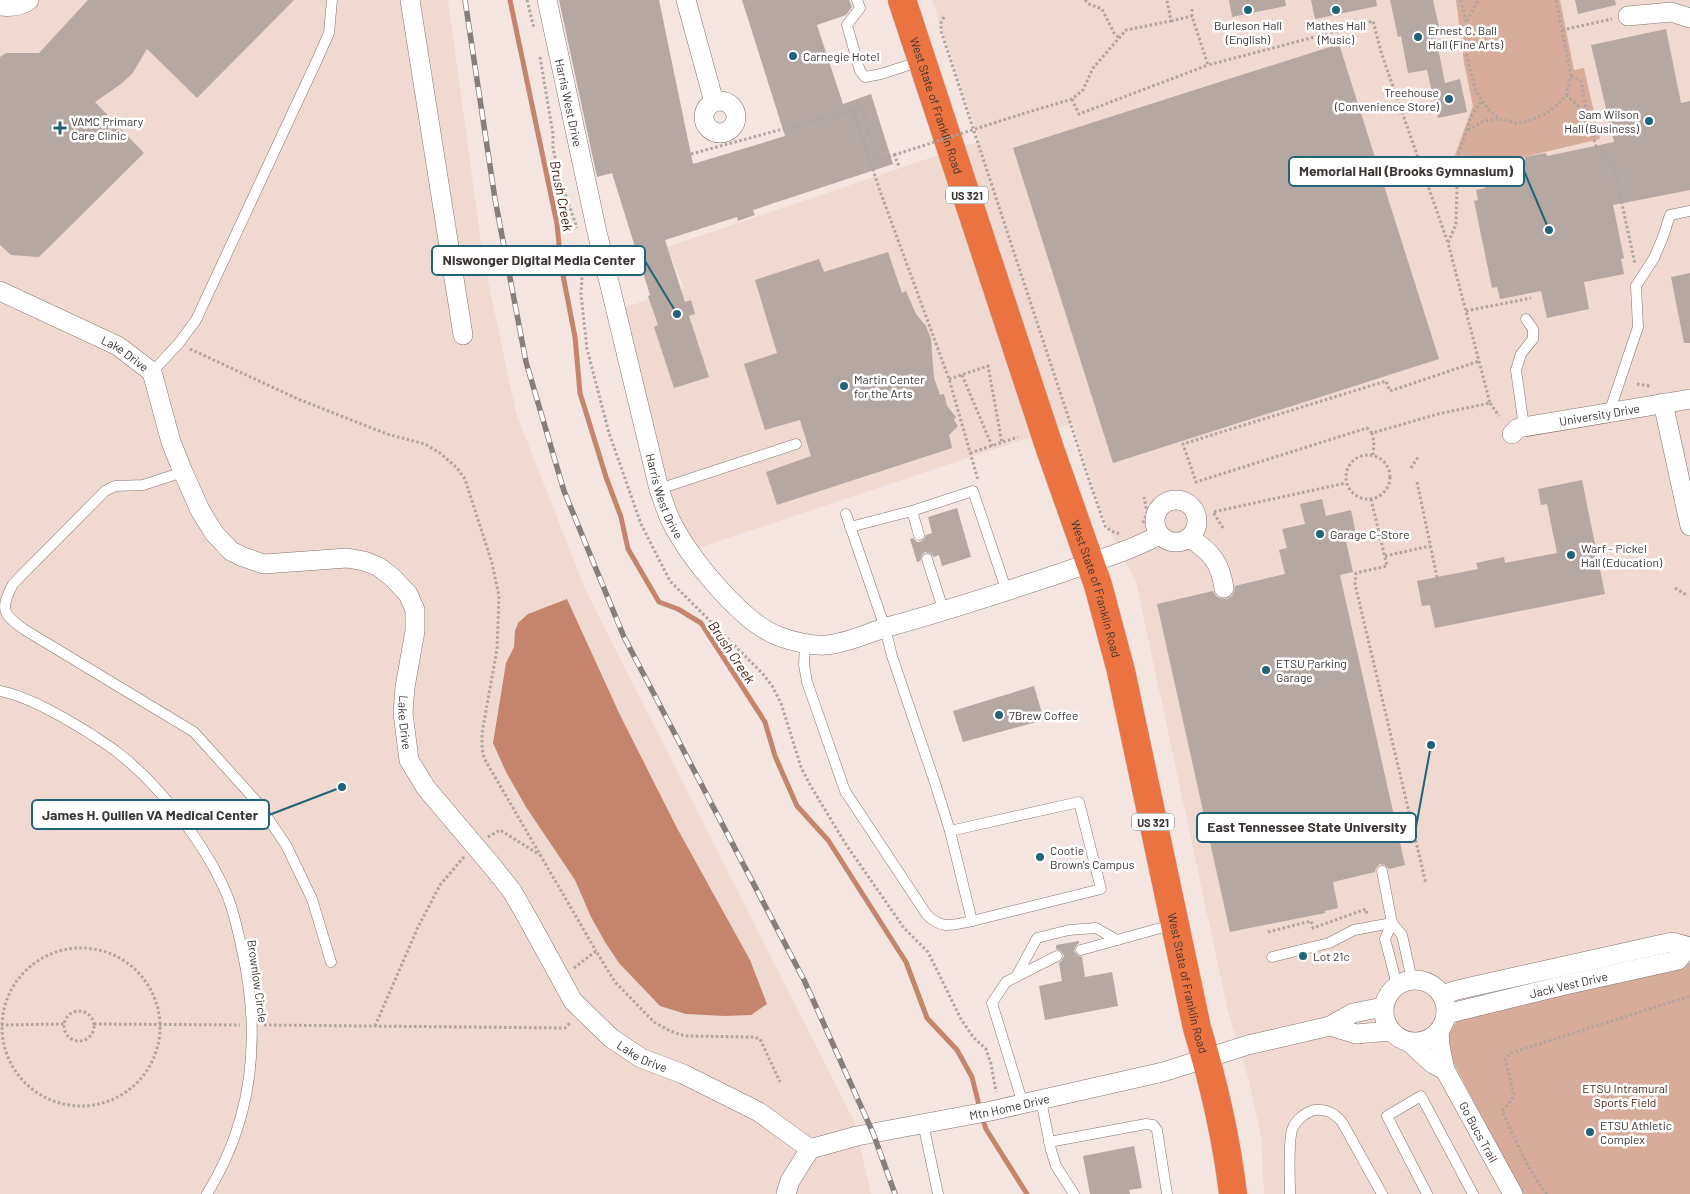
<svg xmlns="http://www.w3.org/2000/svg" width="1690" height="1194" viewBox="0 0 1690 1194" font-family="Barlow,sans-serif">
<rect width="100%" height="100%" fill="#f4e5e0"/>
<!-- built -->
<g fill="#efd9d0">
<polygon points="0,0 448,0 483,257 516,413 586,591 854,1121 871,1194 0,1194"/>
<polygon points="932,0 1690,0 1690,1194 1264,1194 1261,1137 1249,1080 1228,1011 1136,582 1105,522 1073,423 689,551 671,521 617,310 684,288 667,247 980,141"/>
</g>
<!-- green -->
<g fill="#d8ac9a">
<polygon points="1456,0 1560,0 1574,70 1584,68 1600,139 1482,167 1474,180 1469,179 1455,155 1473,106 1464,63"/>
<path d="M1690,963v231h-168l-71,-136c-3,-19 -5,-25 9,-40l102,-27z"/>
</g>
<!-- water -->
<polygon fill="#c5856c" points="567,599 620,715 677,828 750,960 767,1004 751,1015 725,1016 686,1014 660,1006 619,963 605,942 591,917 575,880 526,807 506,772 493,743 506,663 514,647 515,631 518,623 528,614"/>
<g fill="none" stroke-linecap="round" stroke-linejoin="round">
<!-- stream -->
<g stroke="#c5856c" stroke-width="5">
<polyline points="510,0 557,224 561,265 575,337 580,393 606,477 621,517 628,549 659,602 678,609 701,623 765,722 775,756 797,806 828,840 906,962 927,1018 957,1050 972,1077 980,1109"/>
<polyline points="982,1117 986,1129 1027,1194"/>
</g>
</g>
<!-- building -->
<g fill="#b5a7a2">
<polygon points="88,0 294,0 197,98 147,49 132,74 121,84 95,102 144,153 39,257 11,255 0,245 0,57 6,53 39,53"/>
<polygon points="559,0 659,0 693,164 785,136 742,0 849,0 852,7 846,15 817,25 843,104 871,94 893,164 753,210 755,215 738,221 737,217 665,240 685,302 691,300 695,314 689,316 709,377 674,388 654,327 658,325 648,296 650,295 612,173 597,177"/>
<polygon points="1229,0 1285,0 1286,6 1232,17"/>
<polygon points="1311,0 1376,0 1377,6 1315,19"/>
<polygon points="1390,0 1433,0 1439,27 1434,28 1445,83 1460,79 1467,112 1438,118 1427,70 1408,73 1401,36 1398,37"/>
<polygon points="1575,0 1615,0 1616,5 1578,14"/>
<polygon points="1666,29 1681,103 1690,101 1690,190 1613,205 1624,258 1621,259 1624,274 1584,282 1589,309 1547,318 1541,291 1500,299 1497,287 1492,288 1474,201 1478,200 1476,190 1485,188 1482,169 1525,160 1525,157 1546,153 1547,156 1614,142 1591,45"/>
<polygon points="1339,44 1439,359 1113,463 1013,148"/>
<polygon points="888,252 902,293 906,291 916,314 926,326 931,339 934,378 940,395 944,394 947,406 956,417 954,420 958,426 949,435 952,448 777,505 766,472 811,456 800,420 765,430 744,364 777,353 755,280 819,259 824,272"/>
<polygon points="1690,273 1690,343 1684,343 1671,277"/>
<polygon points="1582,480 1605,594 1435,628 1430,605 1422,606 1417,581 1478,569 1476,563 1504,557 1505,563 1557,553 1547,504 1541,505 1538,489"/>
<polygon points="1322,499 1326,516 1351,510 1357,539 1346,541 1353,572 1340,575 1405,865 1389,869 1385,865 1380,864 1376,868 1375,872 1333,882 1338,908 1325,911 1325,913 1230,932 1157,604 1213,591 1216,596 1220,598 1227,599 1232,596 1234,592 1235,586 1285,574 1279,550 1287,548 1282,529 1305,524 1300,504"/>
<polygon points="957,508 971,557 942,566 939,555 934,557 931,554 925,552 922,555 920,561 917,562 910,539 913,538 917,542 920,542 924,539 926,535 932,533 928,517"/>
<polygon points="1034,686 1044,720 963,742 953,711"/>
<polygon points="1079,941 1079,943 1076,946 1074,951 1077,955 1082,957 1085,977 1112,972 1118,1006 1045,1020 1039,986 1062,981 1059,963 1062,960 1064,956 1061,951 1056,949 1056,945"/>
<polygon points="1134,1146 1142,1188 1129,1190 1130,1194 1090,1194 1083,1156"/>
</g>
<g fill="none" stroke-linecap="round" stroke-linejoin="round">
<defs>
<g id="lane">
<polyline points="857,0 860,8 847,25 860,71 865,77 881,74 921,61"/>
<polyline points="152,372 179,343 196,320 317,60 329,33 332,0"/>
<polyline points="1609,413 1638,327 1636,286 1654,258 1663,237 1670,215 1690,211"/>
<polyline points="1524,427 1516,370 1521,354 1533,339 1533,329 1526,319"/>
<path d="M183,472l-40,13 -28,1 -10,5 -92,93c-13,25 -11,30 12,46l169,102 63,70 29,43 26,54 19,63"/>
<polyline points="659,489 796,444"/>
<polyline points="912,511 919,535"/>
<polyline points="850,527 912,511 973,491 1007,592"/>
<polyline points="927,559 944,612"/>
<path d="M805,642l-1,23 3,17 38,109 82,124c16,15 25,10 45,6l-22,-90 -15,-48 -43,-127 -7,-28 -39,-114"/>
<path d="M0,691c27,5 65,27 89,42 9,6 19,12 28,19 43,33 89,93 110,143 7,17 11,36 15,55 19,85 12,168 -35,244"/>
<polyline points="950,831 1079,802 1101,889 972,921"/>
<polyline points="1382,871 1392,923 1402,935 1412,980"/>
<polyline points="1392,923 1385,939 1397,985"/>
<polyline points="1081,950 1175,924"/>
<polyline points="1272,957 1329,943 1354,930 1392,923"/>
<polyline points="1016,977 1037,938 1069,930 1096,928 1117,940"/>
<polyline points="1041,1100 1051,1150 1056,1166 1074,1194"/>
<polyline points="1023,1104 992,1003 1006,982 1057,956"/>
<polyline points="923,1123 938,1194"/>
<polyline points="1049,1142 1146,1124 1153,1125 1157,1130 1167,1194"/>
<path d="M1290,1194c0,-16 -2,-49 2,-64 3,-9 13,-18 23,-20 12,-1 19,3 27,12l40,72"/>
<polyline points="1427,1194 1387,1116 1421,1096 1473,1194"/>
</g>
<g id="street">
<polyline points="410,0 463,335"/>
<path id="s1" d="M547,0l50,232 62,257c4,11 7,22 12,32 18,36 69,100 107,115 13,5 33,10 48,9 23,-2 43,-13 65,-19 58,-16 113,-34 170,-53 33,-12 67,-21 98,-38"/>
<polyline points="686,0 714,102"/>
<path d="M0,6c10,1 21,1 29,-6"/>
<polyline points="1628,16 1671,12 1690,18"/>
<circle cx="720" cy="117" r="16"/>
<path id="s2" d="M0,291l118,55 34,26 19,70 12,30 17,38 14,23 17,18 12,6 21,7 83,-6 17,3 15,6 14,11 15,16 7,16v21l-10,56 -2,26 6,47 17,28 66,78 20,25 16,28 45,82 38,37 30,20 42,16 76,38 51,37"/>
<polyline points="1663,403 1690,526"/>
<path id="s3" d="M1512,434l6,-6 172,-29"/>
<circle cx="1176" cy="521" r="21"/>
<path d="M1190,538c21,14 30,24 34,50"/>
<circle cx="1415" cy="1011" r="31"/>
<polyline points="1442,995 1457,990 1672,942 1690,947"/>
<path id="s4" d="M1446,1014l119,-29 113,-25 9,-12"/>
<polyline points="1330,1026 1356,1034 1391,1031"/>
<path id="s5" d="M1439,1031l1,15 5,24 68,124"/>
<polyline points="1409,1042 1433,1064 1445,1070"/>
<path id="s6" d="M810,1149l47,-13 134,-25 172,-39 85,-27 82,-19 23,-13 30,-6"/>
<polyline points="786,1194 790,1181 810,1149"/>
</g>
<g id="highway">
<path id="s7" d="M902,0l148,449 48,136 23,86 76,357c17,56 29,107 36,166"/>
</g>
</defs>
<!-- lane casing -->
<use href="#lane" stroke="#827570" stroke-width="11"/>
<!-- street casing -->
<use href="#street" stroke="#827570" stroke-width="20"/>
<!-- highway casing -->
<use href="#highway" stroke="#c8c7c6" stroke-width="29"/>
<!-- path -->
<g stroke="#b0a4a1" stroke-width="3" stroke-dasharray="2.5 2.5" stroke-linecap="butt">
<polyline points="527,0 534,28"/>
<polyline points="1085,0 1089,4 1102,9 1114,33 1119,38"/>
<polyline points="1461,0 1466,22 1466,53 1476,92 1489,110 1500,119 1517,123 1528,121 1547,113 1557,105 1566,95 1571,76 1556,0"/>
<polyline points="1192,9 1192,16 1208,65 1307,39 1373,21 1382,55 1448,243"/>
<polyline points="944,17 941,23 941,31 1090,483 1105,526 1111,531 1120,534"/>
<polyline points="1171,21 1192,16"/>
<polyline points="1467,21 1478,0"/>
<polyline points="1562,30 1612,19"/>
<polyline points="540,57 553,134 553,149 563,188 577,228"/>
<polyline points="1571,76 1581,81 1587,113"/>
<polyline points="1566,95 1587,114 1597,150 1614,167 1635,264"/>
<polyline points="1072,99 1079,114 1208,65"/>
<polyline points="853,110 861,107 878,160 894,155 899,166"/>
<polyline points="1022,114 1072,99 1083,90 1093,68 1126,30 1171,21 1167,0"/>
<polyline points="1468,130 1484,121 1499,119"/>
<polyline points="691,154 853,110 880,191 949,379 978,480"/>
<polyline points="586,263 582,278 581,294 587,349 609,433 641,524 670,581 763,674 772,686 781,703 801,767 809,783 845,843 904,928 928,952 961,1019 973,1037 986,1049 991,1064 996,1092"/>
<polyline points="1466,311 1531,298"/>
<polyline points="190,349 298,399 387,434 425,444 440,453 457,468 465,479 470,495 492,563 499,596 497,649 482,733 482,748 484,758 596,951"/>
<polyline points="962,375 992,446"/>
<polyline points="949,379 988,366 1002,443"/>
<polyline points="1637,384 1650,386"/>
<polyline points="1490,403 1499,416"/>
<polyline points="1372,433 1367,428 1196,482 1183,444 1386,381 1390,391 1479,361"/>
<polyline points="970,453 1018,437"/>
<circle cx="1368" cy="477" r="22"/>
<polyline points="1373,455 1374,442 1372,433 1438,414 1490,403 1448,243 1456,224 1458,156 1471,116 1482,101"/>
<polyline points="1411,468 1418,457"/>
<polyline points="1417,482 1437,577"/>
<polyline points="1371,499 1387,566 1356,573 1355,584 1426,884"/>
<polyline points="1143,523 1147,512 1144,497"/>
<polyline points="1223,528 1213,512 1346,483"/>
<polyline points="1385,556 1430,546"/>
<polyline points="1675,588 1688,596"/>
<polyline points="488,837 500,830 540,855"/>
<polyline points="1268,932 1311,921 1313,928 1366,909 1367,915"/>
<circle cx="81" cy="1027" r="79"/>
<polyline points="574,968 596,951 615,982 654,1022 670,1031 685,1036 754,1037 760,1039 780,1082"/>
<circle cx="79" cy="1026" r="15"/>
<polyline points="94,1024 240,1025"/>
<polyline points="1,1025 64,1024"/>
<polyline points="264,1025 565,1028 571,1022"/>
<polyline points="375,1026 418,927 440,885 464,857"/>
<path d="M1547,1194c-20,-24 -31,-54 -45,-83l9,-10 3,-7 -9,-35 6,-6 179,-57"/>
</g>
<!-- lane -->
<use href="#lane" stroke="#fff" stroke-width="10"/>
<!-- street -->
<use href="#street" stroke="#fff" stroke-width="19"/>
<!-- highway -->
<use href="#highway" stroke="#ea7341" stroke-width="28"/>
<defs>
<polyline id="rail" points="465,0 495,199 526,362 564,491 624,637 804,980 873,1133 895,1194"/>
</defs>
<!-- rail casing -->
<use href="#rail" stroke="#877e7b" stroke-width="5.5"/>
<!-- rail -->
<use href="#rail" stroke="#fff" stroke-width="4" stroke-dasharray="11" stroke-linecap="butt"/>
<!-- path-bridge -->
<polyline stroke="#b0a4a1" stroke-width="3" stroke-dasharray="2.5 2.5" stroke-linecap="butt" points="894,155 1022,114"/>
</g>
<!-- markers -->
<g fill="#226377" stroke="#fff" stroke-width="2">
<circle cx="1248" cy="10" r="5"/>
<circle cx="1336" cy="10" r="5"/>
<circle cx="1418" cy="37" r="5"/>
<circle cx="793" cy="56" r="5"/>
<circle cx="1449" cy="99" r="5"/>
<circle cx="1649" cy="121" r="5"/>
<path d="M57.5 120.5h5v5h5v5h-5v5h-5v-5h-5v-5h5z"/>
<circle cx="844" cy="386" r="5"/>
<circle cx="1320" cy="534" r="5"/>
<circle cx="1571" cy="555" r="5"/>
<circle cx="1266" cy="670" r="5"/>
<circle cx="999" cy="715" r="5"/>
<circle cx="1040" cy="857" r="5"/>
<circle cx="1303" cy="956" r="5"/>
<circle cx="1590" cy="1132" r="5"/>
</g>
<g text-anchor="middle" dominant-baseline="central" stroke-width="5" stroke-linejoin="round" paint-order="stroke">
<!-- shield labels -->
<g fill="#fff" stroke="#767271" stroke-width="1">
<rect x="946" y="186.5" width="42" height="17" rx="4"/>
<rect x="1132" y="813.5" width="42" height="17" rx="4"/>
</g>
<g font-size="11" font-weight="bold" fill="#3b3634">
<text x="967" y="195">US 321</text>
<text x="1153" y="822">US 321</text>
</g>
<!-- poi labels -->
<g font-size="12" fill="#3b3634" stroke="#fff" text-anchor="start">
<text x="1248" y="25" text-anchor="middle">Burleson Hall<tspan x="1248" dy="14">(English)</tspan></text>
<text x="1336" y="25" text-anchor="middle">Mathes Hall<tspan x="1336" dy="14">(Music)</tspan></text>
<text x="1428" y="30">Ernest C. Ball<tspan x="1428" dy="14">Hall (Fine Arts)</tspan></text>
<text x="803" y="56">Carnegie Hotel</text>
<text x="1439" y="92" text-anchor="end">Treehouse<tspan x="1439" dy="14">(Convenience Store)</tspan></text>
<text x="1639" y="114" text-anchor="end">Sam Wilson<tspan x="1639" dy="14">Hall (Business)</tspan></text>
<text x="71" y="121">VAMC Primary<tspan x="71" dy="14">Care Clinic</tspan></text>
<text x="854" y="379">Martin Center<tspan x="854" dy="14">for the Arts</tspan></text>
<text x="1330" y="534">Garage C-Store</text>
<text x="1581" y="548">Warf - Pickel<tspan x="1581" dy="14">Hall (Education)</tspan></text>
<text x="1276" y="663">ETSU Parking<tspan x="1276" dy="14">Garage</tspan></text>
<text x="1009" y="715">7Brew Coffee</text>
<text x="1050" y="850">Cootie<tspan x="1050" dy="14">Brown's Campus</tspan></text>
<text x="1313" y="956">Lot 21c</text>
<text x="1600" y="1125">ETSU Athletic<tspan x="1600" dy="14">Complex</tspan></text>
</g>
<!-- street labels -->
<g font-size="12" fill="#3b3634" stroke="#fff">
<text stroke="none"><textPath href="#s1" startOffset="105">Harris West Drive</textPath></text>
<text stroke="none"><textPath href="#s7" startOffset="111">West State of Franklin Road</textPath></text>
<text stroke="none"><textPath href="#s2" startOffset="140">Lake Drive</textPath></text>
<text stroke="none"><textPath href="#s3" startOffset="91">University Drive</textPath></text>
<text stroke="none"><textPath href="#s1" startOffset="510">Harris West Drive</textPath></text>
<text stroke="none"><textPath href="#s7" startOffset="620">West State of Franklin Road</textPath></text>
<text stroke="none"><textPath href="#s2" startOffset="694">Lake Drive</textPath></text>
<text transform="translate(258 981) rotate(82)">Brownlow Circle</text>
<text stroke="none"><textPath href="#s7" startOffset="1025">West State of Franklin Road</textPath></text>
<text stroke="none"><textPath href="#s4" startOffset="126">Jack Vest Drive</textPath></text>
<text stroke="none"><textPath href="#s2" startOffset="1114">Lake Drive</textPath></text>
<text stroke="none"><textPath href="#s6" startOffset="204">Mtn Home Drive</textPath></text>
<text stroke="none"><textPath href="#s5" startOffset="110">Go Bucs Trail</textPath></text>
</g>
<!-- park labels -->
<g font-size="12" fill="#471d0b" stroke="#fff">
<text x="1625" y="1088">ETSU Intramural<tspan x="1625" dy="14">Sports Field</tspan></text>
</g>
<!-- water labels -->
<g font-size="14" font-style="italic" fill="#461c09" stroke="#fff">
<text transform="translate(562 196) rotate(79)">Brush Creek</text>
<text transform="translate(732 652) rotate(56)">Brush Creek</text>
</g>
</g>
<!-- callouts -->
<path fill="none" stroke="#226377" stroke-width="2" d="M1549 230L1524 171M677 314L645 261M342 787L269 815M1431 745L1416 827"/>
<g fill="#226377" stroke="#fff" stroke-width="2">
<circle cx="1549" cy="230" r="5"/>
<circle cx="677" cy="314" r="5"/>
<circle cx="342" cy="787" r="5"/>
<circle cx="1431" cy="745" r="5"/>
</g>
<g fill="#fff" stroke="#226377" stroke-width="2">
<rect x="1289" y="157" width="235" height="29" rx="5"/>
<rect x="432" y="246" width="213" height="29" rx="5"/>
<rect x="32" y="800" width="237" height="29" rx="5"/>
<rect x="1197" y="813" width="219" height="29" rx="5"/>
</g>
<g font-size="14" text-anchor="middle" font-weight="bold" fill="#3b3634">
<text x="1406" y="176">Memorial Hall (Brooks Gymnasium)</text>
<text x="539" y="265">Niswonger Digital Media Center</text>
<text x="150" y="820">James H. Quillen VA Medical Center</text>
<text x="1307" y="832">East Tennessee State University</text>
</g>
</svg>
